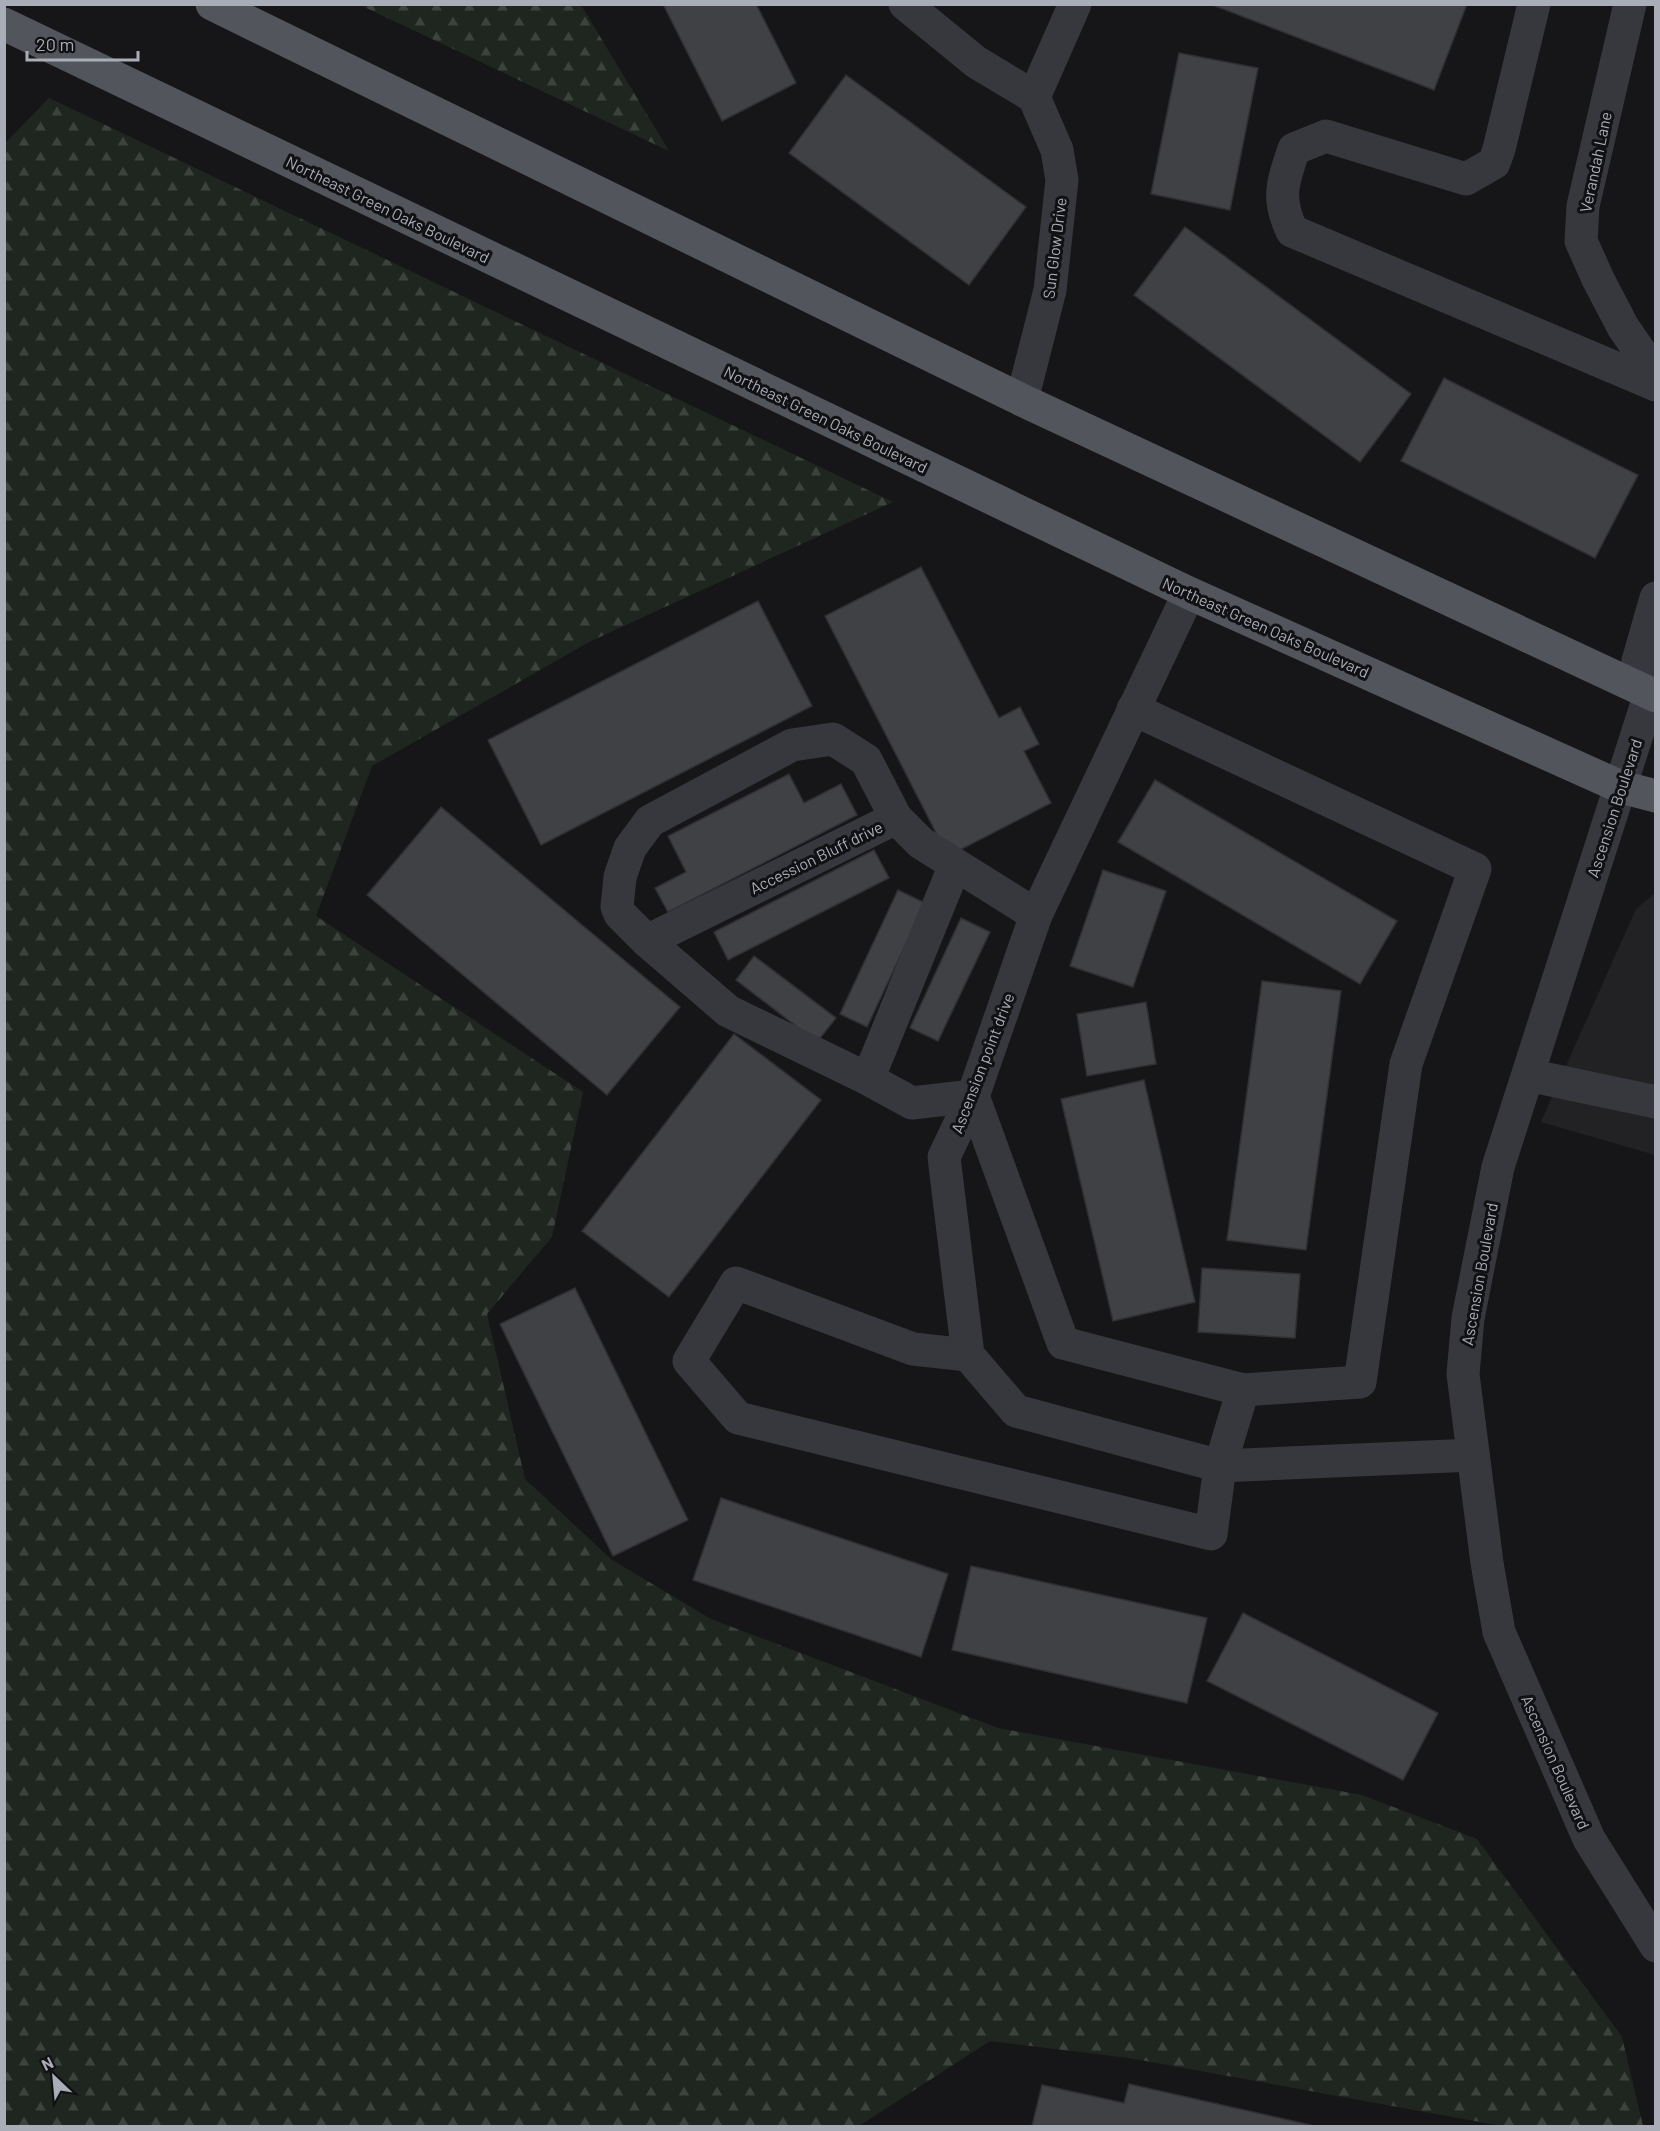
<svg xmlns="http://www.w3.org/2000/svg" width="1660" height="2131" viewBox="0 0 1660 2131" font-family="Barlow,sans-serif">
<defs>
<pattern id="forest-firs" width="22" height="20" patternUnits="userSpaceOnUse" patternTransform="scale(1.5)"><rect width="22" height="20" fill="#1e261f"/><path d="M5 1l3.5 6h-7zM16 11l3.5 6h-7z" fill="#3c433d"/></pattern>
</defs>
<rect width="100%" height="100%" fill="#161618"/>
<!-- built -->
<polygon fill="#222225" points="1655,893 1655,1155 1541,1122 1636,909"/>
<!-- forest -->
<g fill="url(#forest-firs)">
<polygon points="360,5 581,5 669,151"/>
<polygon points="49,98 893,502 589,642 372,766 316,916 583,1092 552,1237 487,1314 525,1479 612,1560 711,1619 998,1728 1362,1795 1477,1839 1622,2037 1643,2126 1502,2126 1129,2058 990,2041 859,2126 7,2126 4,2122 4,144"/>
</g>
<!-- building -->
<g fill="#404145" stroke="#303034" stroke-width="1.5">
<polygon points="663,4 756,4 796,83 722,121"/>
<polygon points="1210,4 1467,4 1434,90"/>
<polygon points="1179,53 1258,68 1230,210 1151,194"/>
<polygon points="846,75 1026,207 969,285 789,153"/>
<polygon points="1185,227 1411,394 1360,462 1134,295"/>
<polygon points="1444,378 1638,475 1595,558 1401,461"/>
<polygon points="921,567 999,718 1020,707 1039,744 1024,751 1051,803 948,856 825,616"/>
<polygon points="758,601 812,706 541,845 488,740"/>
<polygon points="789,774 804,803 841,784 857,815 668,912 655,888 686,872 668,836"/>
<polygon points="1155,780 1397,921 1360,984 1118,842"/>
<polygon points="441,807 680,1007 607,1095 367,895"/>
<polygon points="874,850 889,878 728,960 714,932"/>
<polygon points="1103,870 1166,891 1133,987 1070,966"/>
<polygon points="898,890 925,903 867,1027 840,1014"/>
<polygon points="961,918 990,932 938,1041 910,1028"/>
<polygon points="754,956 836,1018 817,1042 736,980"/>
<polygon points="1262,981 1341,991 1306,1250 1227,1240"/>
<polygon points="1146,1002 1156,1064 1087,1076 1077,1014"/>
<polygon points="734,1034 821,1100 669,1297 582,1231"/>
<polygon points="1144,1080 1195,1302 1113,1321 1061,1099"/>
<polygon points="1202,1268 1300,1274 1295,1338 1198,1332"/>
<polygon points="575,1288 688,1520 613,1556 500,1324"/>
<polygon points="721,1498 948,1574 921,1657 693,1580"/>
<polygon points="971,1566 1207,1618 1187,1703 952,1650"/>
<polygon points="1243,1613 1438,1713 1403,1780 1207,1681"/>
<polygon points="1129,2084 1315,2126 1032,2126 1042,2085 1124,2103"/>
</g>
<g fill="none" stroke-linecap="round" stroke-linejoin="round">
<!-- minor -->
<g stroke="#37383d" stroke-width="33">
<polyline points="905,4 976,62 1034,97 1057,150 1062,180 1050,290 1022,400"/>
<path d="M1534,4l-35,145 -5,14 -28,16 -140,-43 -32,13c-11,33 -18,48 -2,82l364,154"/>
<polyline points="1630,4 1583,206 1581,241 1598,279 1623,327 1656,375"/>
<polyline points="1034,97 1075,4"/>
<polyline points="1189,593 1036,915 973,1096 944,1157 968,1355 1016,1411 1220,1466 1473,1455"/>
<polyline points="1650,694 1498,1167 1468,1318 1463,1374 1487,1563 1499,1632 1589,1839 1656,1946"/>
<polyline points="1650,694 1638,661 1656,598"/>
<polyline points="955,865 868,1079 912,1103 973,1096"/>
<polyline points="647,941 896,818 921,843 1036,915"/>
<polyline points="1528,1075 1656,1102"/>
<polyline points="868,1079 728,1011 647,941 620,914 617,907 620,877 630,848 650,821 792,745 833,739 866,760 896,818"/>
<polyline points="973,1096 1063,1343 1243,1390"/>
<polyline points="968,1355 913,1349 736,1283 689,1361 738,1418 1211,1534 1220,1466 1243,1390 1360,1382 1406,1064 1475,869 1133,709"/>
</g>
<!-- major -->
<g stroke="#53555c" stroke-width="33">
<polyline points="212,4 1022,400 1656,696"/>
<polyline points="4,24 1189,593 1621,787 1656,796"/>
</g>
</g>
<g text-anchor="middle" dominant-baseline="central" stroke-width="6" stroke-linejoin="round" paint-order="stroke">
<!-- street labels -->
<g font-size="16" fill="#a8adb8" stroke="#111113">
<text transform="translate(1595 162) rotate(-78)">Verandah Lane</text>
<text transform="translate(388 209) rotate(26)">Northeast Green Oaks Boulevard</text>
<text transform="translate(1054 248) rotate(-83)">Sun Glow Drive</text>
<text transform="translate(826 419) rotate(26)">Northeast Green Oaks Boulevard</text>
<text transform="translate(1266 627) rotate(24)">Northeast Green Oaks Boulevard</text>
<text transform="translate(1614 808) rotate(-72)">Ascension Boulevard</text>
<text transform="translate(816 857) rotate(-26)">Accession Bluff drive</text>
<text transform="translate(982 1063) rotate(-69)">Ascension point drive</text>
<text transform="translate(1479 1274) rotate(-80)">Ascension Boulevard</text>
<text transform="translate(1556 1762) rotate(66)">Ascension Boulevard</text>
</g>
</g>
<!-- border -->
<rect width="1660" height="2131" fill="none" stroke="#a8adb8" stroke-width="12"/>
<!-- north arrow -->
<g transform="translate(54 2077) rotate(334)" stroke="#111113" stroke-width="4.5" paint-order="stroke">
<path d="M0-4.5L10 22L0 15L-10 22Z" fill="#a8adb8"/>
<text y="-9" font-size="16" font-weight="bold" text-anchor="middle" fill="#a8adb8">N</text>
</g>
<!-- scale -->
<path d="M27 51v9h111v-9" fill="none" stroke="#a8adb8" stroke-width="3"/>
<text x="36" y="51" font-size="18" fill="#a8adb8" stroke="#111113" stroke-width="4.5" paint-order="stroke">20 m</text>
</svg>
